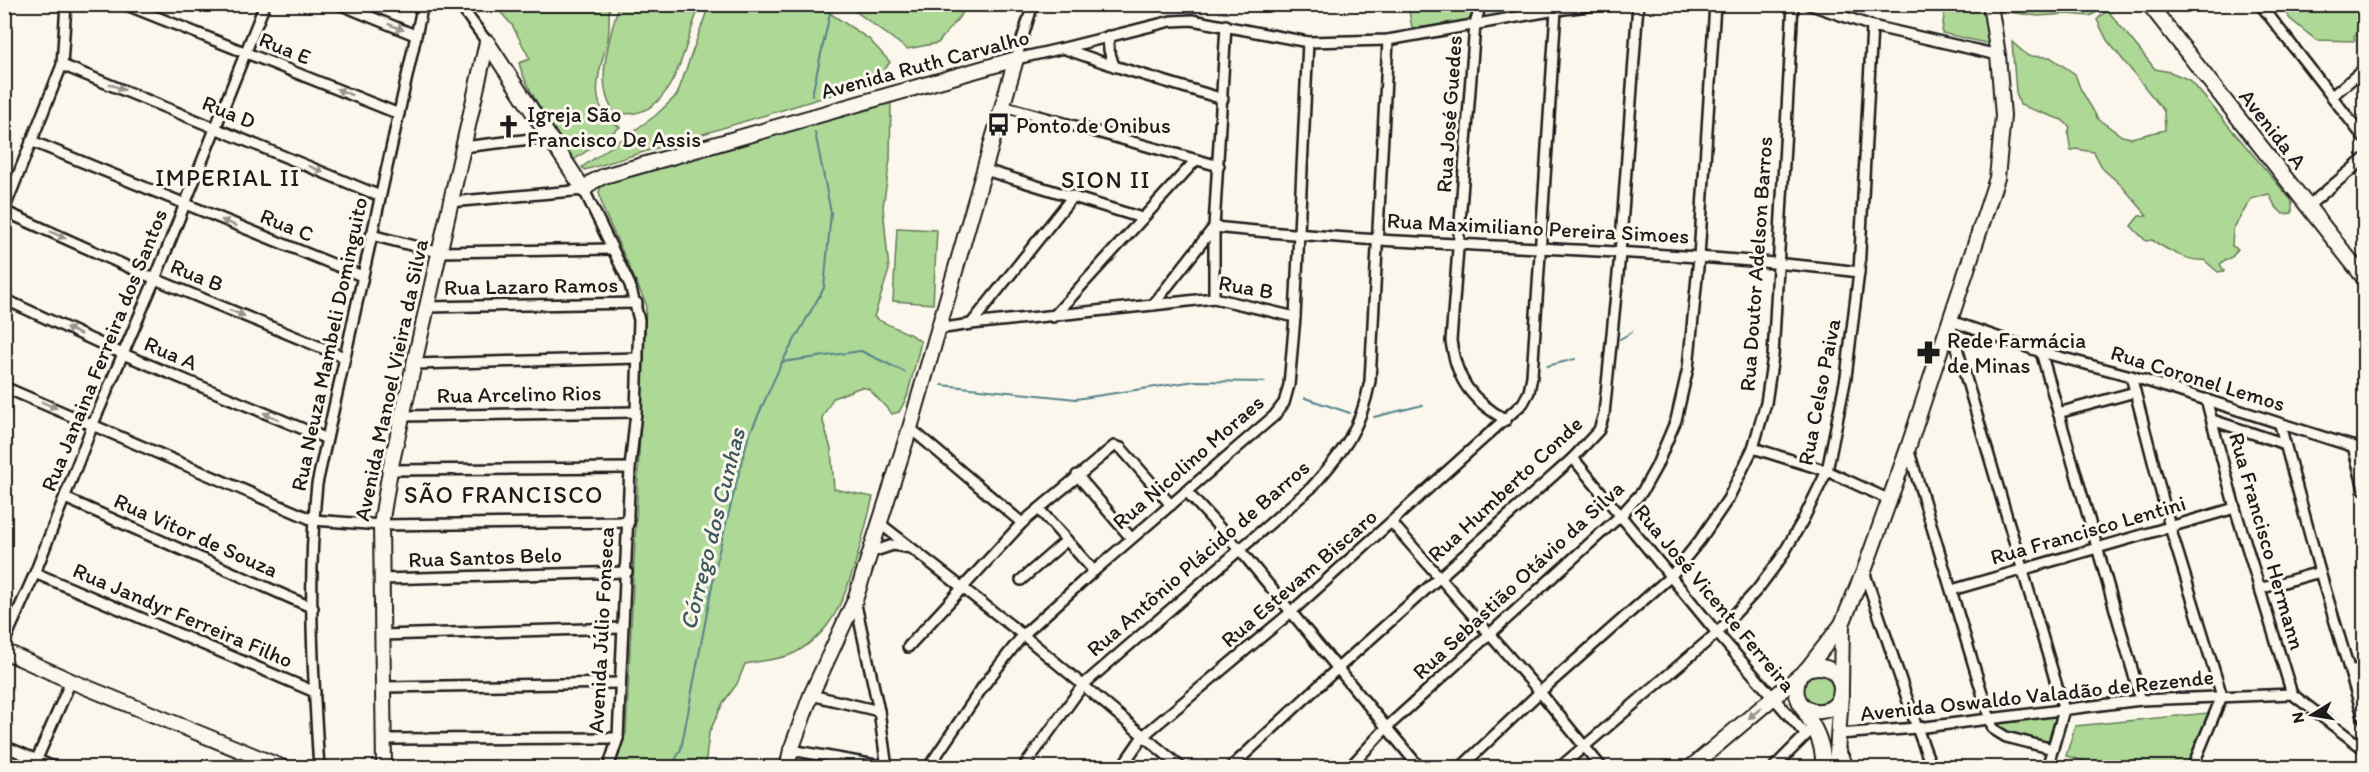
<svg xmlns="http://www.w3.org/2000/svg" width="2369" height="772" viewBox="0 0 2369 772" font-family="Itim,sans-serif">
<rect width="100%" height="100%" fill="#fbf7ec"/>
<filter id="ink" filterUnits="userSpaceOnUse"><feTurbulence type="fractalNoise" baseFrequency=".0167" numOctaves="2"/><feDisplacementMap in="SourceGraphic" scale="12" xChannelSelector="R" yChannelSelector="G"/><feConvolveMatrix kernelMatrix="1 2 1 2 8 2 1 2 1" color-interpolation-filters="sRGB"/></filter>
<g filter="url(#ink)">
<!-- green -->
<g fill="#aed895" stroke="#657a58" stroke-width="1.5">
<path d="M494,5h116c-2,10 0,22 -2,33 -7,31 -25,68 12,89l-46,33c-17,-27 -47,-67 -55,-97l11,-4 -18,-34z"/>
<path d="M618,5h82c-16,38 -26,122 -86,107 -21,-29 -3,-75 4,-107z"/>
<polygon points="709,5 821,5 825,10 869,39 890,62 877,81 585,170 582,167 655,116 677,95"/>
<polygon points="847,5 969,5 938,43 907,49"/>
<polygon points="1408,5 1477,5 1469,20 1458,24 1412,28"/>
<polygon points="1945,5 1984,5 1990,44 1942,33"/>
<polygon points="2001,5 2001,4 2109,5 2090,16 2068,14 2038,16 2000,11"/>
<polygon points="2280,5 2364,5 2364,29 2354,37 2355,41 2316,40 2290,19"/>
<path d="M2109,12l46,57 15,3 20,8 102,121v12l-9,1 -8,-8 -6,-12 -18,5 -18,30 -1,17 6,3 -6,8 -12,7 4,7 -6,1 -14,-12c-17,2 -38,-11 -52,-20l-6,1 -15,-15 8,-10 8,-1 -26,-30 -18,-16 -9,-17 -19,-3 -4,2 -3,-17 2,-7 -8,-7 -42,-15 -4,-13 -4,-50 16,14 22,1 25,17 5,14 18,31 24,17 9,2 34,-8 -1,-19 -57,-71 -10,-20 7,-7z"/>
<path d="M891,101l-1,59 -7,47 6,63 -15,47c14,10 37,14 47,25l-14,55 -8,15 -7,2 -23,-25 -8,-2 -28,11 -11,20 9,31 3,40 39,8c-9,35 -23,98 -44,126 -8,12 -26,27 -39,32 -14,5 -31,6 -45,9l-8,20 -14,19 -14,30 -4,34h-94l15,-34 20,-429 -43,-95 -4,-17 3,-8z"/>
<polygon points="897,228 937,230 933,304 893,301"/>
<polygon points="1824,671 1831,674 1839,698 1819,708 1804,700 1802,684 1809,675"/>
<polygon points="2060,712 2050,746 2006,733 1991,719"/>
<polygon points="2208,713 2188,767 2095,767 2096,764 2066,756 2075,726"/>
</g>
<g fill="none" stroke-linecap="round" stroke-linejoin="round">
<!-- stream -->
<g stroke="#54848b" stroke-width="2">
<polyline points="812,95 832,4"/>
<polyline points="1620,339 1632,332"/>
<polyline points="782,362 861,351 905,372"/>
<polyline points="1547,366 1575,359"/>
<polyline points="942,385 1076,399 1195,381 1265,382"/>
<polyline points="1305,398 1350,413"/>
<polyline points="1374,417 1423,405"/>
<polyline points="671,768 681,749 718,555 748,438 782,362 824,288 831,213 815,132"/>
</g>
<defs>
<g id="street">
<polyline points="124,4 399,114"/>
<polyline points="339,4 415,35"/>
<polyline points="459,4 487,42"/>
<polyline points="1033,4 1016,59 1064,48 1171,21 1192,20 1308,42 1388,40 1556,10 1605,4"/>
<path d="M1481,4l-6,20 -24,317c6,40 20,59 55,79"/>
<polyline points="1808,4 1872,26 1998,55"/>
<polyline points="2260,4 2364,138"/>
<polyline points="1108,36 1109,50 1114,66"/>
<polyline points="1065,49 1114,66 1223,99"/>
<polyline points="62,65 380,196"/>
<polyline points="2332,96 2364,69"/>
<polyline points="1003,106 1219,166"/>
<polyline points="31,141 362,276"/>
<polyline points="463,147 548,137"/>
<polyline points="985,170 1142,218"/>
<polyline points="450,202 584,190 630,285 639,320 636,412 630,468 618,738 608,768"/>
<polyline points="2307,207 2364,159"/>
<polyline points="4,210 62,65 66,4"/>
<polyline points="4,211 155,279 344,357"/>
<polyline points="371,235 438,252 612,249"/>
<polyline points="1214,298 1214,227 1226,25"/>
<polyline points="4,299 123,354 325,438"/>
<polyline points="1153,305 1214,298 1295,317"/>
<polyline points="427,307 637,303"/>
<polyline points="1053,317 1195,161"/>
<polyline points="1951,321 2041,352 2131,376 2364,450"/>
<polyline points="971,324 1073,196"/>
<polyline points="1950,324 2064,710 2047,768"/>
<path d="M938,329l33,-5 182,-19 61,-78c215,22 431,19 645,45"/>
<polyline points="2041,352 2141,700"/>
<polyline points="414,364 638,358"/>
<polyline points="2131,376 2170,527 2222,696 2192,768"/>
<polyline points="4,387 313,520 381,525 629,522"/>
<polyline points="2206,399 2235,508 2292,694"/>
<polyline points="2058,413 2135,392"/>
<polyline points="402,416 636,412"/>
<polyline points="2212,420 2285,444"/>
<polyline points="2280,425 2320,572 2364,719"/>
<polyline points="910,428 1022,523"/>
<polyline points="2353,446 2364,489"/>
<polyline points="1753,448 1827,471 1888,499"/>
<polyline points="1908,448 1993,729 2006,737 2053,749"/>
<polyline points="1573,458 1717,633 1806,735"/>
<polyline points="390,470 630,468"/>
<polyline points="1077,475 1131,538"/>
<polyline points="1186,491 1239,549 1420,768"/>
<polyline points="65,498 313,608"/>
<polyline points="1039,509 1094,571"/>
<polyline points="878,522 1023,635 1182,768"/>
<polyline points="1392,523 1540,692 1602,768"/>
<polyline points="869,553 893,545 911,548"/>
<polyline points="1864,571 1917,728 1932,768"/>
<polyline points="35,573 315,692"/>
<polyline points="381,579 627,572"/>
<polyline points="1021,580 1067,540"/>
<polyline points="2259,589 2320,572"/>
<polyline points="1952,590 2235,508"/>
<polyline points="855,600 879,711 887,768"/>
<polyline points="382,635 622,628"/>
<polyline points="4,643 35,573 93,424 155,279 265,4"/>
<polyline points="908,647 1022,523 1114,446 1121,448 1171,505"/>
<polyline points="2350,671 2364,667"/>
<polyline points="384,687 620,683"/>
<polyline points="811,695 879,711"/>
<polyline points="1839,734 1917,728 2141,700 2292,694 2364,749"/>
<polyline points="385,739 618,738"/>
<polyline points="4,746 56,768"/>
<polyline points="1839,748 1849,768"/>
<polyline points="791,750 887,767"/>
<polyline points="1775,766 1810,731"/>
<polyline points="33,768 71,681"/>
<path d="M319,768c-6,-94 -12,-190 -2,-284l106,-480"/>
<polyline points="928,768 984,685 1023,635 1094,571 1274,416 1284,403 1289,385 1295,317 1308,42"/>
<path d="M1023,768l60,-83 228,-197c32,-36 50,-59 59,-107l18,-341"/>
<polyline points="1121,768 1143,736 1290,613 1523,403 1529,392 1532,376 1556,10"/>
<polyline points="1230,768 1338,668 1573,458 1599,430 1604,414 1620,254 1638,4"/>
<polyline points="1349,768 1386,728 1620,516 1642,492 1656,467 1676,420 1688,368 1699,257 1715,4"/>
<polyline points="1460,768 1540,692 1671,576 1700,540 1728,499 1753,448 1766,403 1773,356 1793,4"/>
<polyline points="1559,768 1717,633 1757,590 1781,558 1803,520 1827,471 1846,377 1859,272 1872,26"/>
</g>
<g id="secondary">
<polyline points="2149,4 2364,278"/>
<polyline points="487,42 584,190 592,182 604,176 1016,59"/>
<polyline points="4,651 71,681 284,768"/>
<polyline points="1807,669 1842,624"/>
<polyline points="1841,686 1842,624 1864,571 1908,448 1997,178 2003,116 1998,55 1990,4"/>
<path d="M1800,703c12,21 25,39 23,65"/>
<polyline points="384,768 381,525 390,470 487,42"/>
<polyline points="787,768 791,750 811,695 855,600 910,428 1016,59"/>
<path d="M1690,768l117,-99c38,-13 46,39 14,42 -8,1 -16,-2 -21,-9 -6,-9 -4,-18 0,-27"/>
<polyline points="1836,768 1841,695"/>
</g>
</defs>
<!-- street casing -->
<use href="#street" stroke="#1c1c1c" stroke-width="14"/>
<!-- secondary casing -->
<use href="#secondary" stroke="#1c1c1c" stroke-width="18"/>
<!-- street -->
<use href="#street" stroke="#fbf7ec" stroke-width="9"/>
<!-- secondary -->
<use href="#secondary" stroke="#fbf7ec" stroke-width="14"/>
</g>
<!-- one-way arrows -->
<defs><path id="oneway-solid" d="M-6-.8H1V-3.2L6.5 0L1 3.2V.8H-6Z" transform="scale(1.5)"/></defs>
<g fill="#97948e">
<use href="#oneway-solid" transform="translate(396 27) rotate(22)"/>
<use href="#oneway-solid" transform="translate(117 87) rotate(22)"/>
<use href="#oneway-solid" transform="translate(344 92) rotate(-158)"/>
<use href="#oneway-solid" transform="translate(316 169) rotate(23)"/>
<use href="#oneway-solid" transform="translate(229 223) rotate(-158)"/>
<use href="#oneway-solid" transform="translate(58 235) rotate(24)"/>
<use href="#oneway-solid" transform="translate(237 313) rotate(22)"/>
<use href="#oneway-solid" transform="translate(73 331) rotate(-155)"/>
<use href="#oneway-solid" transform="translate(49 405) rotate(23)"/>
<use href="#oneway-solid" transform="translate(271 416) rotate(-157)"/>
<use href="#oneway-solid" transform="translate(1755 713) rotate(140)"/>
</g>
</g>
<!-- icons -->
<defs>
<symbol id="bus-bare" viewBox="-9 -9 18 18"><path d="M-5-6H5V4H4V6H2V4H-2V6H-4V4H-5ZM-3.5-4V0h7V-4ZM-3.5 1.2v1.5H-2V1.2ZM2 1.2v1.5H3.5V1.2Z" fill="#1c1c1c" stroke="#fbf7ec" stroke-width="2.5" paint-order="stroke"/></symbol>
<symbol id="church-bare" viewBox="-9 -9 18 18"><path d="M-1.2-6h2.4v3.5h3.3v2.4h-3.3V6h-2.4V-.1h-3.3v-2.4h3.3Z" fill="#1c1c1c" stroke="#fbf7ec" stroke-width="2.5" paint-order="stroke"/></symbol>
<symbol id="pharmacy-bare" viewBox="-9 -9 18 18"><path d="M-2-6h4v4h4v4h-4v4h-4v-4h-4v-4h4Z" fill="#1c1c1c" stroke="#fbf7ec" stroke-width="2.5" paint-order="stroke"/></symbol>
</defs>
<g fill-rule="evenodd">
<use href="#bus-bare" x="982" y="108" width="33" height="33"/>
<use href="#church-bare" x="492" y="110" width="33" height="33"/>
<use href="#pharmacy-bare" x="1912" y="336" width="33" height="33"/>
</g>
<g text-anchor="middle" dominant-baseline="central" stroke-width="6" stroke-linejoin="round" paint-order="stroke">
<!-- street labels -->
<g font-size="22" fill="#1c1c1c" stroke="#fbf7ec">
<text transform="translate(285 48) rotate(22)">Rua E</text>
<text transform="translate(925 64) rotate(-15)">Avenida Ruth Carvalho</text>
<text transform="translate(229 112) rotate(22)">Rua D</text>
<text transform="translate(1449 114) rotate(-86)">Rua José Guedes</text>
<text transform="translate(2273 129) rotate(52)">Avenida A</text>
<text transform="translate(287 225) rotate(22)">Rua C</text>
<text transform="translate(1538 228) rotate(3)">Rua Maximiliano Pereira Simoes</text>
<text transform="translate(1756 264) rotate(-86)">Rua Doutor Adelson Barros</text>
<text transform="translate(197 275) rotate(22)">Rua B</text>
<text transform="translate(531 286) rotate(-1)">Rua Lazaro Ramos</text>
<text transform="translate(1246 287) rotate(10)">Rua B</text>
<text transform="translate(329 344) rotate(-78)">Rua Neuza Mambeli Dominguito</text>
<text transform="translate(104 350) rotate(-68)">Rua Janaina Ferreira dos Santos</text>
<text transform="translate(171 353) rotate(23)">Rua A</text>
<text transform="translate(2198 378) rotate(17)">Rua Coronel Lemos</text>
<text transform="translate(391 380) rotate(-78)">Avenida Manoel Vieira da Silva</text>
<text transform="translate(1819 392) rotate(-79)">Rua Celso Paiva</text>
<text transform="translate(519 394) rotate(-1)">Rua Arcelino Rios</text>
<text transform="translate(1188 462) rotate(-41)">Rua Nicolino Moraes</text>
<text transform="translate(1505 489) rotate(-43)">Rua Humberto Conde</text>
<text transform="translate(2088 530) rotate(-16)">Rua Francisco Lentini</text>
<text transform="translate(196 535) rotate(24)">Rua Vitor de Souza</text>
<text transform="translate(2267 541) rotate(74)">Rua Francisco Hermann</text>
<text transform="translate(485 557) rotate(-2)">Rua Santos Belo</text>
<text transform="translate(1198 558) rotate(-41)">Rua Antônio Plácido de Barros</text>
<text transform="translate(1299 578) rotate(-41)">Rua Estevam Biscaro</text>
<text transform="translate(1518 580) rotate(-43)">Rua Sebastião Otávio da Silva</text>
<text transform="translate(1715 598) rotate(50)">Rua José Vicente Ferreira</text>
<text transform="translate(183 615) rotate(23)">Rua Jandyr Ferreira Filho</text>
<text transform="translate(601 630) rotate(-87)">Avenida Júlio Fonseca</text>
<text transform="translate(2037 695) rotate(-6)">Avenida Oswaldo Valadão de Rezende</text>
</g>
<!-- poi labels -->
<g font-size="22" fill="#1c1c1c" stroke="#fbf7ec" text-anchor="start">
<text x="527" y="114">Igreja São<tspan x="527" dy="25">Francisco De Assis</tspan></text>
<text x="1016" y="125">Ponto de Onibus</text>
<text x="1947" y="340">Rede Farmácia<tspan x="1947" dy="25">de Minas</tspan></text>
</g>
<!-- neighbourhood labels -->
<g font-size="24" letter-spacing="1.5" fill="#1c1c1c" stroke="#fbf7ec">
<text x="228" y="177">IMPERIAL II</text>
<text x="1106" y="179">SION II</text>
<text x="504" y="494">SÃO FRANCISCO</text>
</g>
<!-- water labels -->
<g font-size="24" font-style="italic" fill="#3d595d" stroke="#fbf7ec">
<text transform="translate(712 529) rotate(-76)">Córrego dos Cunhas</text>
</g>
</g>
<!-- margin -->
<rect width="2369" height="772" fill="none" stroke="#fbf7ec" stroke-width="24"/>
<rect x="12" y="12" width="2345" height="748" fill="none" stroke="#1c1c1c" stroke-width="2" filter="url(#ink)"/>
<!-- north arrow -->
<g transform="translate(2312 715) rotate(259)" stroke="#fbf7ec" stroke-width="4.5" paint-order="stroke">
<path d="M0-4.5L10 22L0 15L-10 22Z" fill="#1c1c1c"/>
<text y="-9" font-size="16" font-weight="bold" text-anchor="middle" fill="#1c1c1c">N</text>
</g>
</svg>
